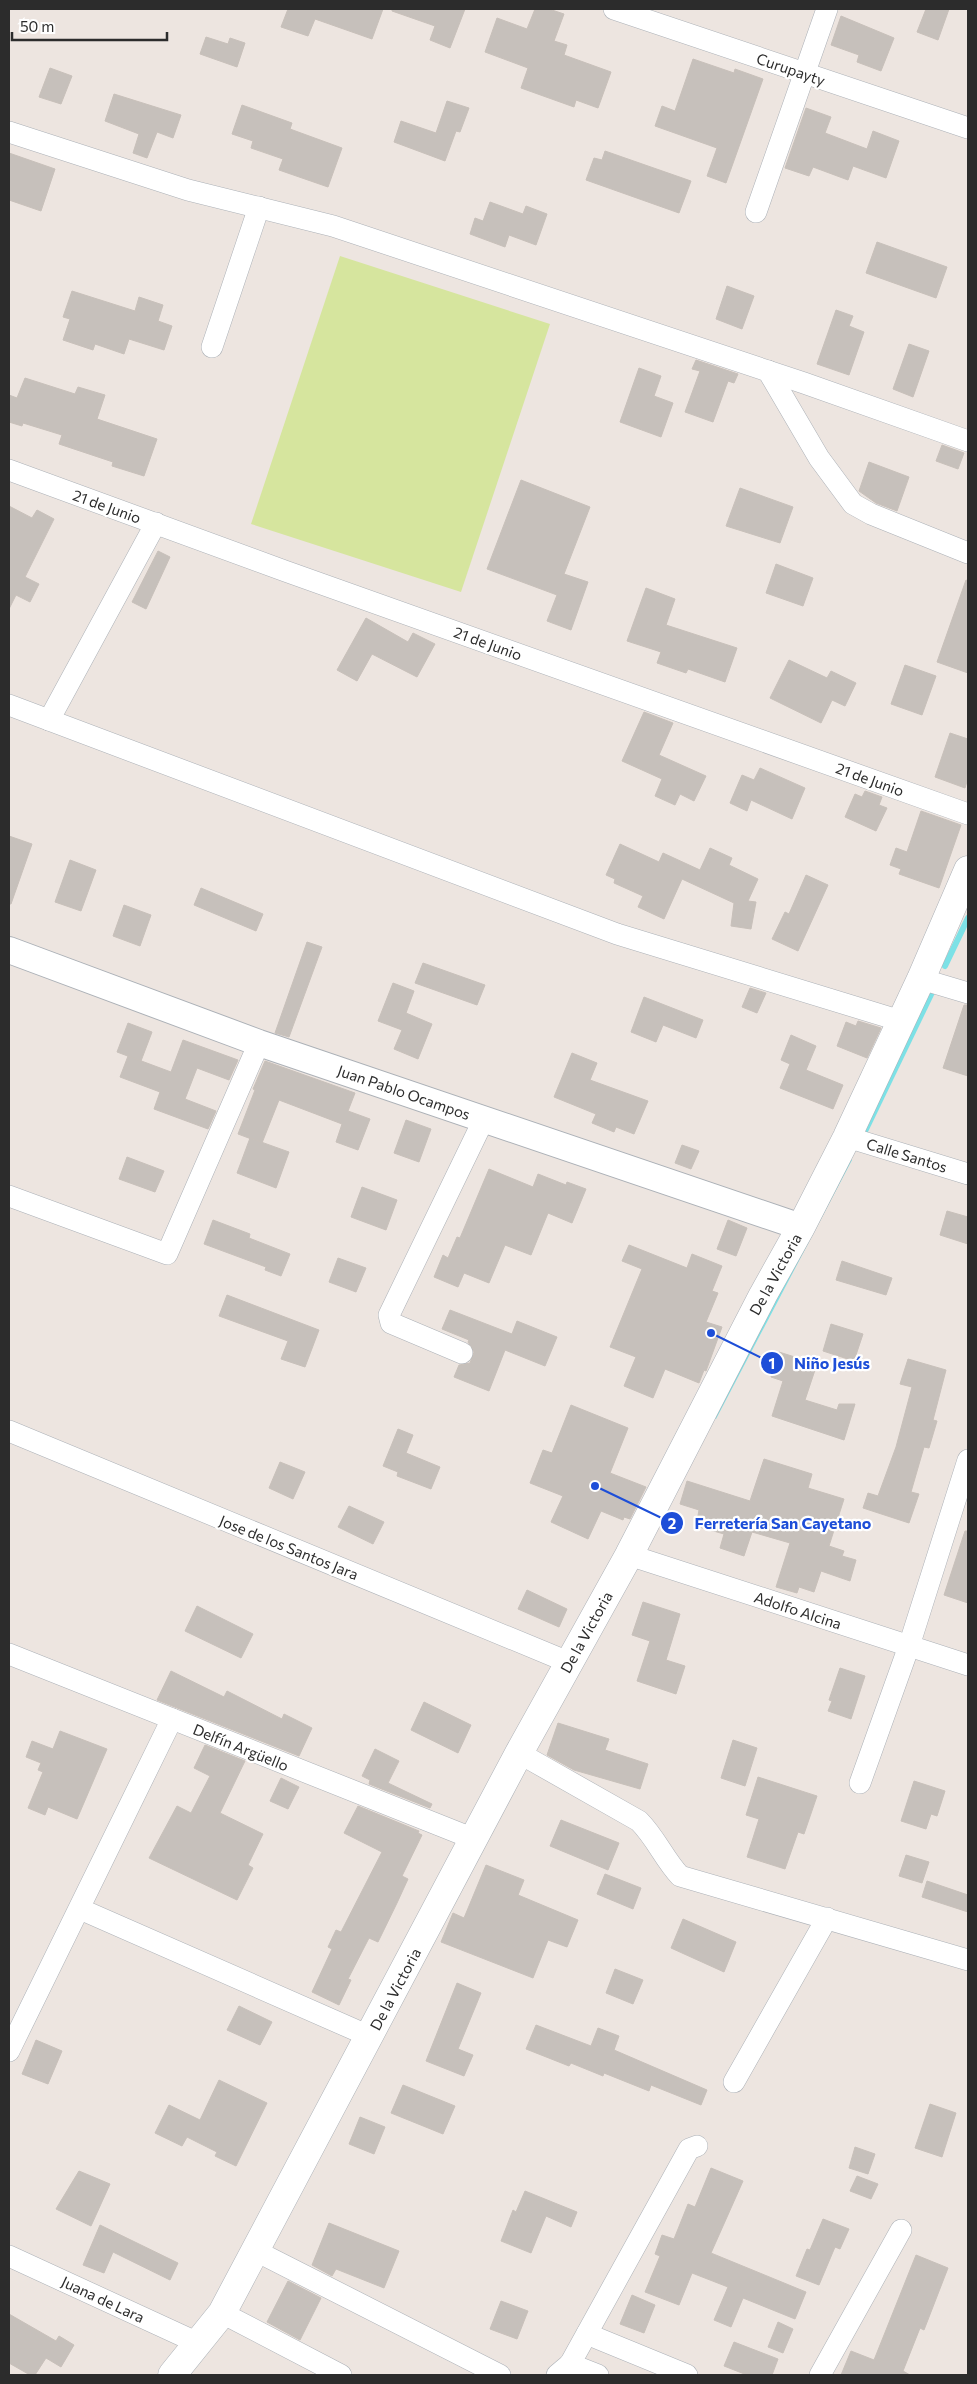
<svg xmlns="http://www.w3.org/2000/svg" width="977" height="2384" viewBox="0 0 977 2384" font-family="Commissioner,sans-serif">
<rect width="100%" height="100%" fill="#ede5e0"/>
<!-- pitch -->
<polygon fill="#d6e59e" points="340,256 550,324 461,592 251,524"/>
<!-- water -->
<g fill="#7ce1e6">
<polygon points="931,989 936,991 866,1136 863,1134"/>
<polygon points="849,1158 852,1160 716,1419 713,1417"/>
</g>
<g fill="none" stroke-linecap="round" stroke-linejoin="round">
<!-- stream -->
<polyline stroke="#7ce1e6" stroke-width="6" points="945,966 968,918"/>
</g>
<!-- building -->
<g fill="#c6c0bb" stroke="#c8c0ba">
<polygon points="288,9 383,9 372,39 315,19 308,36 281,27"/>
<polygon points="392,9 465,9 450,48 430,40 435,26 392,11"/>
<polygon points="535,9 549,9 564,14 554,41 567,45 564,55 611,72 598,108 576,100 574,107 521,88 528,68 485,52 497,18 527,29"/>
<polygon points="926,9 949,9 938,40 917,32"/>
<polygon points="841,16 894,38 881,71 857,62 859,55 831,45"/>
<polygon points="206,37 228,44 230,38 245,43 237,67 200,54"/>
<polygon points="693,59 734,73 735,69 763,79 726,183 707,176 717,148 655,126 662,106 675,111"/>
<polygon points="50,68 72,76 61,104 39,97"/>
<polygon points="114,94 181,115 173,138 157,132 147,158 133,153 139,134 105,121"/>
<polygon points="447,101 469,108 460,132 456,131 445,161 394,142 401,121 436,133"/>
<polygon points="242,105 292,123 290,129 342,148 328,187 279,170 283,159 251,148 253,141 232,134"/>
<polygon points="806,108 831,117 825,133 867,149 873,131 899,141 886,178 853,166 848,180 813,167 809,176 785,168"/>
<polygon points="605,151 691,181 679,213 586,180 594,158 602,160"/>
<polygon points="9,153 55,169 41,211 9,200"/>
<polygon points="490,202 523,214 526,206 547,214 536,245 509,235 505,247 470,234 475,218 483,221"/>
<polygon points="877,242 947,267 936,298 866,273"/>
<polygon points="727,286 754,296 742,329 716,319"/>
<polygon points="72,291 135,311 139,297 163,305 158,321 172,326 164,350 129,339 124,354 95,344 93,350 63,340 70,319 63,317"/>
<polygon points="836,310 853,316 849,326 864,332 849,375 817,364"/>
<polygon points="909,344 929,351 913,397 893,389"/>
<polygon points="696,360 738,374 734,383 728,381 713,422 685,412 700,371 692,369"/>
<polygon points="639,368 661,376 654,396 673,403 661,437 620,422"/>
<polygon points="25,378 75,394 78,387 105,395 97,419 157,439 144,476 112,466 113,462 59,444 62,435 23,423 22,426 9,422 9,395 17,398"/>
<polygon points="942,445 964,453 958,469 936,461"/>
<polygon points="869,462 909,477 897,511 876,503 859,491"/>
<polygon points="521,480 590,507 564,574 588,582 571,630 547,621 557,595 487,569"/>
<polygon points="740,488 793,507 780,543 726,526"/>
<polygon points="9,506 32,518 37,510 54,519 25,577 39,584 30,602 16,595 9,609"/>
<polygon points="158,551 170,557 146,609 132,602"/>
<polygon points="776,564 813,578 803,606 766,593"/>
<polygon points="966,580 968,581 968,673 937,662"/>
<polygon points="646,588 675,599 666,625 737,648 725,682 688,669 686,673 657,663 661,652 627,641"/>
<polygon points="366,618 408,642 413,633 435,644 417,677 372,654 357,681 337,670"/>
<polygon points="789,660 827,678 831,671 856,683 845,706 832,700 821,723 770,698"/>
<polygon points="905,665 936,676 922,715 891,704"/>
<polygon points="644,712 673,723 659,755 706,776 694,801 680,794 675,805 655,796 662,779 622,761"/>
<polygon points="950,733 968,739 968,778 965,788 935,777"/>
<polygon points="760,768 805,788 792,819 751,800 747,811 730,803 742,775 754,780"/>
<polygon points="865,791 882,797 879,805 887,808 876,831 845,817 855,794 862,797"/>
<polygon points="921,811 961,825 939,888 899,874 901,869 890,865 896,848 907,852"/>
<polygon points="9,836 32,844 11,904 9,904"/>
<polygon points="620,844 659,862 663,853 700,870 710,848 732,858 729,865 758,879 748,901 756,902 751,929 731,926 734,903 682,879 664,919 638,907 643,896 614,883 615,879 606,875"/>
<polygon points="70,860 96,870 81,911 55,902"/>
<polygon points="806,875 828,885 798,951 772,939 785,912 789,914"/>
<polygon points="201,888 263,914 256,931 194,905"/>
<polygon points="124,905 151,915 140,946 113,936"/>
<polygon points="307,942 322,947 289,1037 275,1033"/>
<polygon points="423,963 485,985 477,1005 415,983"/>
<polygon points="393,983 414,991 406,1013 432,1024 418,1059 394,1049 402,1030 378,1021"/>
<polygon points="750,988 766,993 757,1013 742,1007"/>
<polygon points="644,997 703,1020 696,1038 663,1025 656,1042 631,1032"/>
<polygon points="964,1005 968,1005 968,1076 943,1068"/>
<polygon points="858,1021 881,1028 867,1058 837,1046 846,1022 856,1026"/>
<polygon points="128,1023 152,1032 141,1061 117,1052"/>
<polygon points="791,1035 816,1046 806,1070 843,1085 833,1109 780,1088 790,1064 781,1060"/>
<polygon points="183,1040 238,1060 229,1080 197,1068 185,1099 216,1111 208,1129 154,1109 160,1092 120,1077 128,1056 171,1072"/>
<polygon points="572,1053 597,1063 590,1080 648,1101 634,1134 616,1127 614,1132 592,1123 596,1114 554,1097"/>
<polygon points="265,1061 355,1093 348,1111 370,1119 358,1150 336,1142 342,1124 279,1100 262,1143 238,1134 255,1090 253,1089"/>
<polygon points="406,1120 431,1129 419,1162 394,1153"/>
<polygon points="250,1138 289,1152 276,1188 237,1173"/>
<polygon points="682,1145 699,1151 691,1169 675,1163"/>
<polygon points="127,1157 164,1171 155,1192 119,1179"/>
<polygon points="489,1169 533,1187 538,1174 566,1185 567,1182 586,1189 572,1223 548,1213 531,1255 505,1245 489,1283 464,1273 458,1287 434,1277 443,1255 448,1258 457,1237 460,1238"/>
<polygon points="362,1187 397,1200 386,1230 351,1217"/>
<polygon points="947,1211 968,1217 968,1244 940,1235"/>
<polygon points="213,1220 250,1234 249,1238 290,1254 281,1276 265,1270 266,1267 204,1244"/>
<polygon points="728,1220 747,1228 736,1256 717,1249"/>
<polygon points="629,1245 687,1268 692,1254 722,1266 712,1291 718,1293 706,1322 722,1327 706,1371 704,1370 699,1383 665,1369 653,1398 624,1386 636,1357 610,1347 642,1269 622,1261"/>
<polygon points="338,1258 366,1268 356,1292 329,1282"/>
<polygon points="842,1261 892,1278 886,1295 836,1280"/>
<polygon points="227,1295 319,1330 305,1367 281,1359 288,1341 219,1316"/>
<polygon points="450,1310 512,1334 517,1321 557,1337 545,1366 505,1350 489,1391 454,1377 459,1365 470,1363 474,1352 468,1342 469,1340 442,1329"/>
<polygon points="831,1324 863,1334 854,1361 823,1351"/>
<polygon points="779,1352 817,1364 805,1400 837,1410 839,1404 855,1404 844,1440 772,1416 783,1381 771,1377"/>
<polygon points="908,1359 946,1370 933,1420 937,1421 929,1448 924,1447 911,1492 919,1494 909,1523 863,1508 868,1493 878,1496 896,1447 912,1387 900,1384"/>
<polygon points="571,1405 628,1428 610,1473 646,1487 630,1519 624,1517 623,1520 601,1511 588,1539 551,1522 563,1496 530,1483 543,1450 552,1453"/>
<polygon points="398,1429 413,1435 406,1453 440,1467 431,1489 397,1476 398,1472 383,1466"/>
<polygon points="764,1459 812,1474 808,1488 844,1499 829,1546 844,1551 842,1556 856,1560 850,1581 821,1571 814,1592 799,1587 797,1593 776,1587 790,1543 752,1532 744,1556 720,1548 724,1534 696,1526 699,1510 680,1504 687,1481 750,1501"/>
<polygon points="280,1462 305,1472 293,1499 269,1488"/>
<polygon points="349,1506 384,1522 373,1544 338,1527"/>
<polygon points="965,1531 968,1531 968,1603 944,1595"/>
<polygon points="527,1590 567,1609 559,1627 518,1609"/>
<polygon points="643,1602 680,1614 666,1660 685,1666 676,1694 637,1681 650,1641 632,1635"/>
<polygon points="197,1606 253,1634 241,1658 185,1631"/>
<polygon points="840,1668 865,1676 851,1719 828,1711 832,1701 829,1700"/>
<polygon points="171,1671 224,1697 227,1691 282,1719 284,1714 312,1728 299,1756 157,1700"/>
<polygon points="424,1702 471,1725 458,1753 411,1730"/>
<polygon points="558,1723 609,1739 605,1750 648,1764 640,1789 574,1770 547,1755"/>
<polygon points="60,1731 107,1749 77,1819 48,1807 45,1815 28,1808 43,1772 38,1770 41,1763 26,1757 32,1741 53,1749"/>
<polygon points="733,1740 757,1748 745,1786 721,1778"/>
<polygon points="205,1745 245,1761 220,1813 263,1834 248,1865 253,1868 237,1900 149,1858 177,1806 191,1813 210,1776 194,1768"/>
<polygon points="375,1749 399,1761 388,1783 432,1804 430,1808 369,1784 370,1780 362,1776"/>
<polygon points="758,1777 817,1796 804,1834 798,1832 785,1869 747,1857 759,1819 746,1815"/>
<polygon points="281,1778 299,1787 288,1809 270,1801"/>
<polygon points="914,1781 945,1791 937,1816 931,1814 926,1829 901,1821"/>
<polygon points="358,1806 419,1831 418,1833 422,1835 402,1876 408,1879 397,1903 378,1942 369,1938 348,1979 351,1980 339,2005 312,1992 332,1949 328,1947 336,1930 341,1932 382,1852 344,1833"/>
<polygon points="561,1820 619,1843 608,1870 550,1846"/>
<polygon points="906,1855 929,1862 922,1883 899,1876"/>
<polygon points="486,1865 524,1880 518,1895 578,1920 567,1947 548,1940 533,1978 441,1942 453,1913 464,1918"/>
<polygon points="605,1874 641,1888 633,1909 597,1894"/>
<polygon points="927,1881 968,1895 968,1912 922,1897"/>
<polygon points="683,1919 736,1942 724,1972 671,1948"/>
<polygon points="615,1969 643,1980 633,2004 606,1993"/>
<polygon points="457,1983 481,1993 458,2049 473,2055 464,2076 426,2061"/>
<polygon points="239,2006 272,2022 260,2045 227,2030"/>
<polygon points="536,2025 591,2046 598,2028 619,2036 614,2050 707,2090 701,2105 651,2085 649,2091 604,2073 603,2076 571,2063 569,2066 526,2049"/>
<polygon points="36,2040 62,2051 48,2084 22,2074"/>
<polygon points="219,2080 267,2103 236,2166 215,2156 217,2152 187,2137 182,2146 155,2133 169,2105 200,2120"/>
<polygon points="403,2085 455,2106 443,2134 391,2113"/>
<polygon points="930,2104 956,2113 942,2157 915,2148"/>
<polygon points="360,2117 385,2127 374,2154 349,2144"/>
<polygon points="855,2147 875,2154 868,2174 849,2168"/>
<polygon points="711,2168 743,2181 711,2253 806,2292 795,2319 743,2298 731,2327 714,2320 728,2287 692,2273 679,2305 645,2292 660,2256 655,2254 662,2235 674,2239 688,2204 695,2207"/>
<polygon points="79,2171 110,2184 91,2226 56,2209"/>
<polygon points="857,2176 878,2184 871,2199 850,2191"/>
<polygon points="525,2191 577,2212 571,2227 546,2216 531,2253 501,2241 513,2210 516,2212"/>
<polygon points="823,2219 849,2229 840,2249 835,2247 819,2285 796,2276 807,2249 810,2250"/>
<polygon points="329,2223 399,2251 384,2288 336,2269 332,2276 312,2265"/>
<polygon points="100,2225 178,2263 170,2280 113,2252 104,2273 83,2265"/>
<polygon points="916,2255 948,2268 924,2330 920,2328 903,2371 910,2375 841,2375 851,2351 874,2360"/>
<polygon points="288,2281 321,2298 300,2340 267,2322"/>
<polygon points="632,2295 655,2305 644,2333 620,2324"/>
<polygon points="501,2301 528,2311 517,2339 490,2329"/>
<polygon points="9,2314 56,2341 59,2336 74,2345 61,2367 46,2358 35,2375 30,2375 9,2363"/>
<polygon points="778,2322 793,2329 783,2353 768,2347"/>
<polygon points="734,2342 778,2359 772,2375 747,2375 724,2366"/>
</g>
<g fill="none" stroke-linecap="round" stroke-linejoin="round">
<defs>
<g id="minor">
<polyline points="614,9 968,128"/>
<polyline points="9,132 188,190 333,226 804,383 968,441"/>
<polyline points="756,212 827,9"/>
<polyline points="212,347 259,207"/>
<polyline points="768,371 819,458 853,504 871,514 968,553"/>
<polyline points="9,470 285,571 968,814"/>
<polyline points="9,705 617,934 901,1021"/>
<polyline points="49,720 156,523"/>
<polyline points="921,979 968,993"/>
<polyline points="847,1137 968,1174"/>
<polyline points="9,1196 167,1254 259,1043"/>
<polyline points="462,1353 391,1323 389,1315 484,1119"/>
<polyline points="9,1431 568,1662"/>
<polyline points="629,1555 968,1665"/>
<polyline points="9,1654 474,1839"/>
<path d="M519,1753l120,68c17,17 25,38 41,55l288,84"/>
<polyline points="860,1783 909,1646 968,1460"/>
<polyline points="80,1909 369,2036"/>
<polyline points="9,2051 172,1719"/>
<polyline points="734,2082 827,1918"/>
<polyline points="256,2251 500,2375"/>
<polyline points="9,2256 198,2343"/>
<polyline points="222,2313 341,2375"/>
<polyline points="587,2334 687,2375"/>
<polyline points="570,2364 598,2375"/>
<polyline points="557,2375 570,2364 689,2149 697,2146"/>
<polyline points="820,2375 901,2230"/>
</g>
<polyline id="tertiary" points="9,950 259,1043 801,1227"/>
<polyline id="secondary" points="172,2375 222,2313 519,1753 629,1555 763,1295 801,1227 847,1137 921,979 968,870"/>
</defs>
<!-- minor casing -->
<use href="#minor" stroke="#acb1b7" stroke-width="22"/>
<!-- tertiary casing -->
<use href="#tertiary" stroke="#acb1b7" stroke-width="28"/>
<!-- secondary casing -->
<use href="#secondary" stroke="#acb1b7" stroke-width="29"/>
<!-- minor -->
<use href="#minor" stroke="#fff" stroke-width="21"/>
<!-- tertiary -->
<use href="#tertiary" stroke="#fff" stroke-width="26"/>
<!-- secondary -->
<use href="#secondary" stroke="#fff" stroke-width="28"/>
</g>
<g text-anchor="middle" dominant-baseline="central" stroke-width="4.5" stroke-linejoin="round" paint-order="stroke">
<!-- street labels -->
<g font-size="15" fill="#2c2c2c" stroke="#fff">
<text transform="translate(791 69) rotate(19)">Curupayty</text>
<text transform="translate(107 506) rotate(20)">21 de Junio</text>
<text transform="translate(488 643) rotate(20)">21 de Junio</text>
<text transform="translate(870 779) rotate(20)">21 de Junio</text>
<text transform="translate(404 1092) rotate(19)">Juan Pablo Ocampos</text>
<text transform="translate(907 1155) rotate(17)">Calle Santos</text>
<text transform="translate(775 1274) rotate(-61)">De la Victoria</text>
<text transform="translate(289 1547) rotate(22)">Jose de los Santos Jara</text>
<text transform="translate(798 1610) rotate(18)">Adolfo Alcina</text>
<text transform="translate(586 1632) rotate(-61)">De la Victoria</text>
<text transform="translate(241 1747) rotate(22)">Delfín Argüello</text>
<text transform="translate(395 1989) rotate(-62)">De la Victoria</text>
<text transform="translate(103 2299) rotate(25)">Juana de Lara</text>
</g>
</g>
<!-- callouts -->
<path fill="none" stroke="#1d4ed8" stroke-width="2" d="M711 1333L772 1363M595 1486L672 1523"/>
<g fill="#1d4ed8" stroke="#fff" stroke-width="2">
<circle cx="711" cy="1333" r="5"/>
<circle cx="595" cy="1486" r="5"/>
<circle cx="772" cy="1363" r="12"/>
<circle cx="672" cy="1523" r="12"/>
</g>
<g font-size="15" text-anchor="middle" font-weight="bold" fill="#fff">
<text x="772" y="1369">1</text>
<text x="672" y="1529">2</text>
</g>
<g font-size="16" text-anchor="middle" font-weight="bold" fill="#1d4ed8" stroke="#fff" stroke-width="4.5" stroke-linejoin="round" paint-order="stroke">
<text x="832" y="1369">Niño Jesús</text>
<text x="783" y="1529">Ferretería San Cayetano</text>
</g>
<!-- border -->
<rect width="977" height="2384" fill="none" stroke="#2c2c2c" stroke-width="20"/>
<!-- scale -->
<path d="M12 32v8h155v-8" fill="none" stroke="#2c2c2c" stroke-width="2.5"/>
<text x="20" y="32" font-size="15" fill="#2c2c2c" stroke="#ffffff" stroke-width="4" paint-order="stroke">50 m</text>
</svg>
